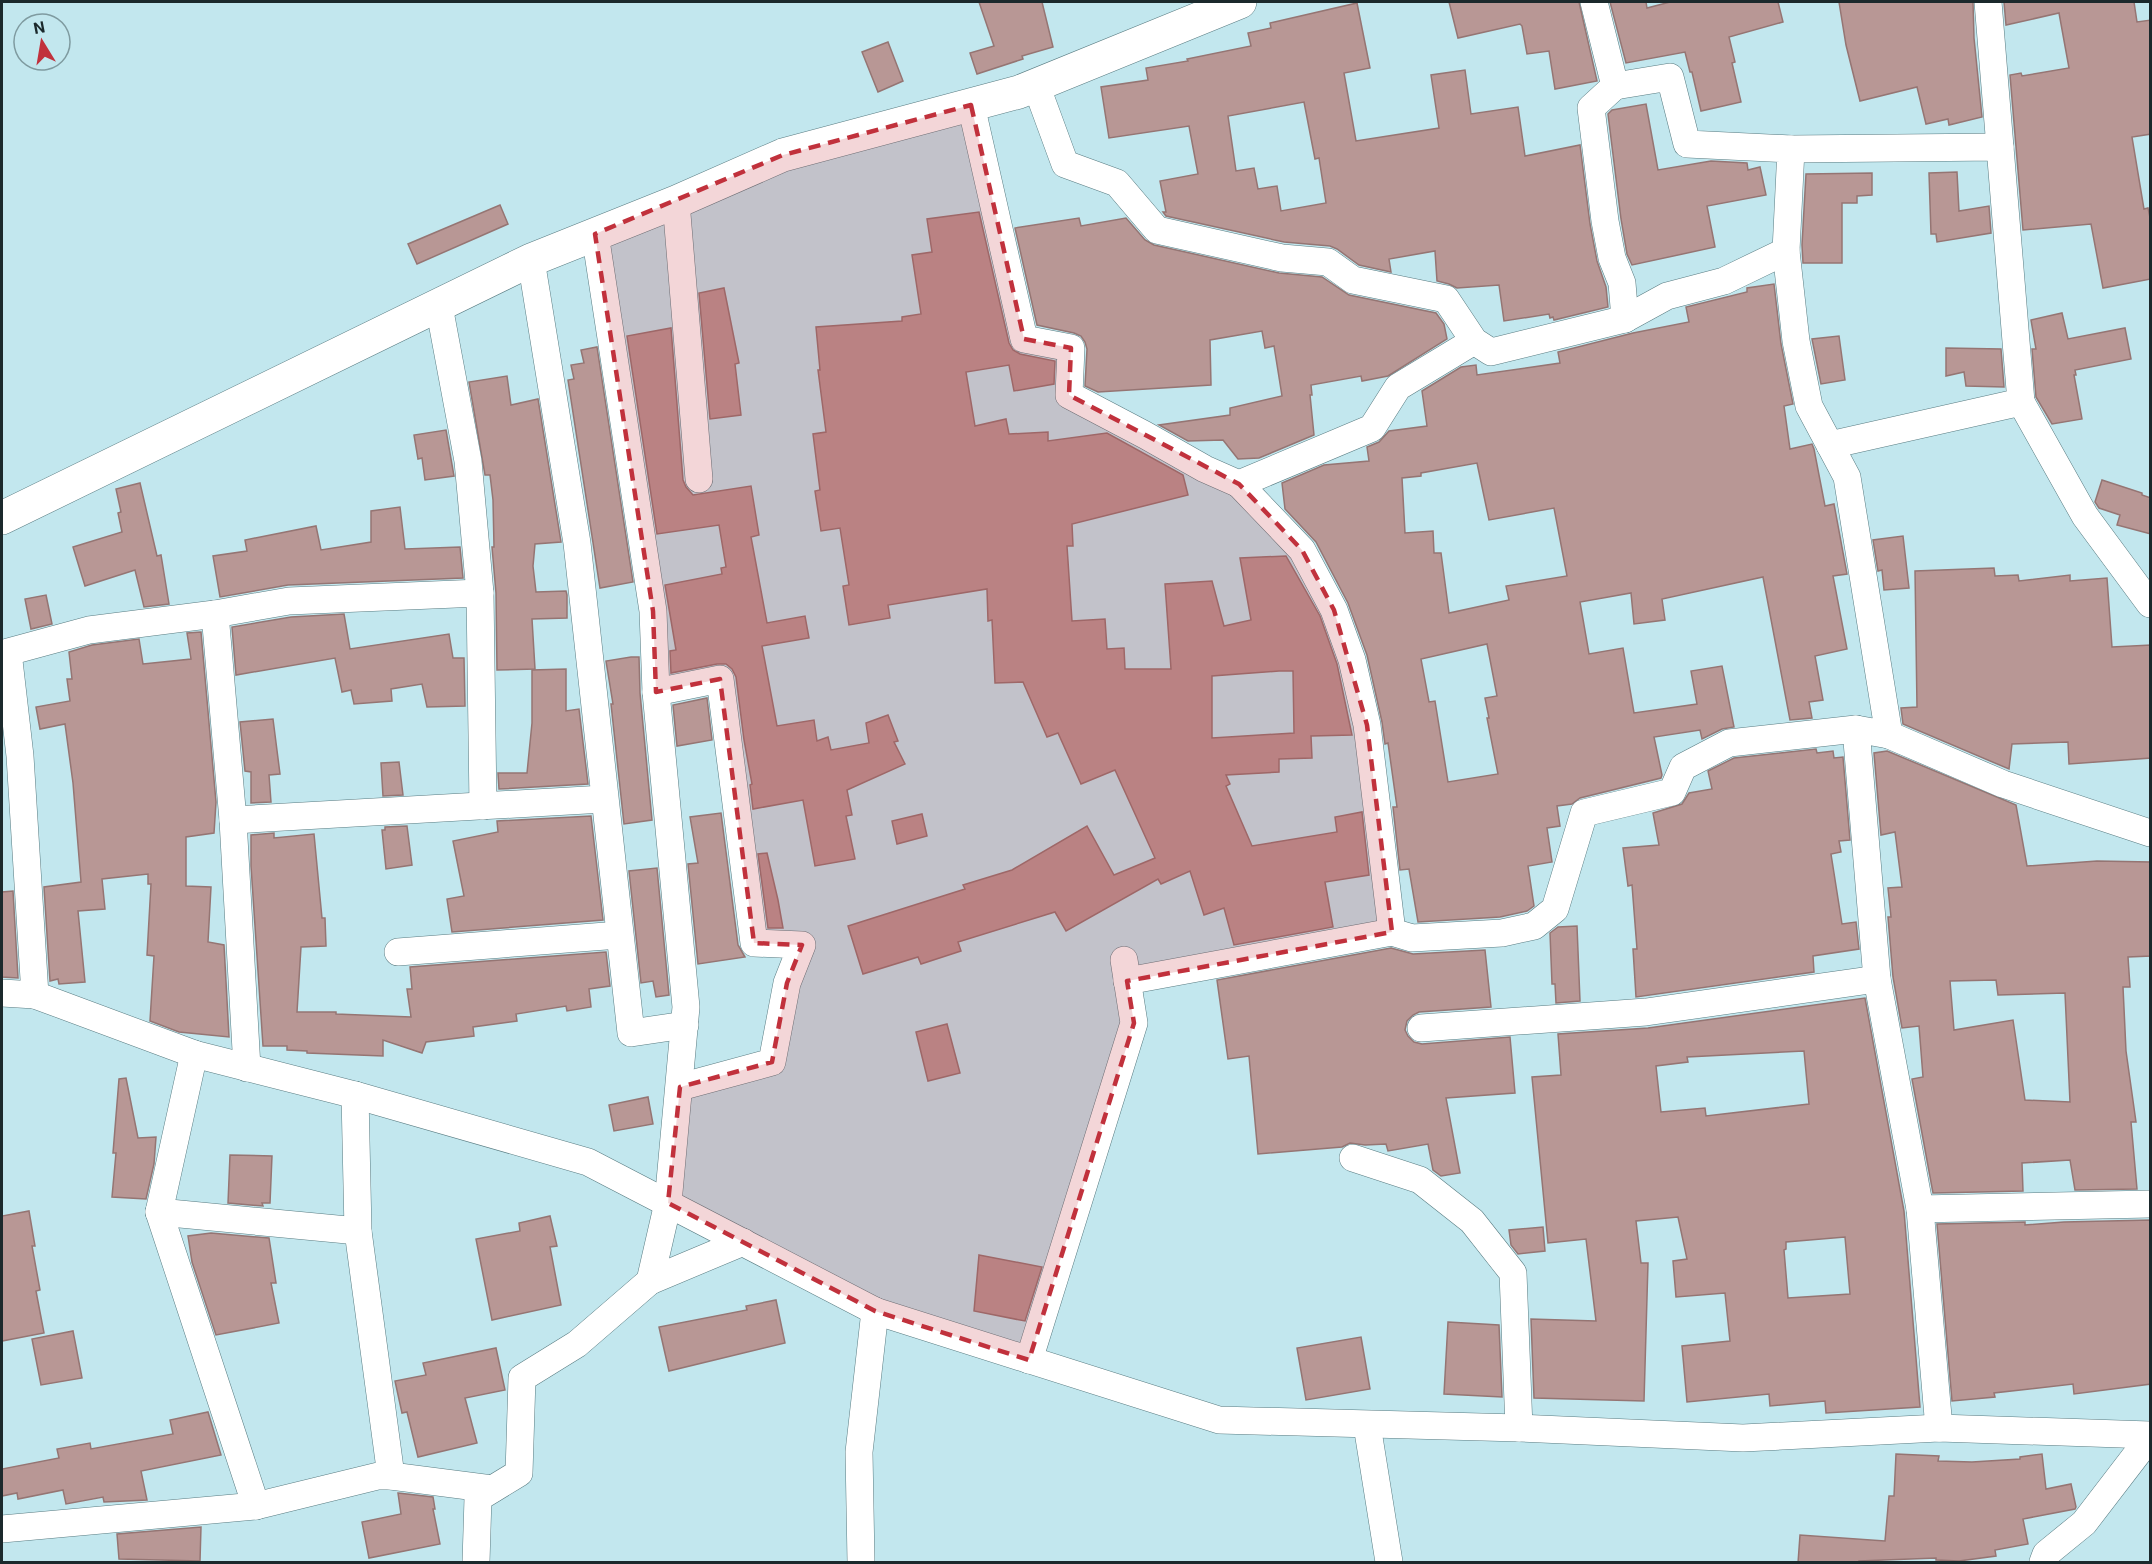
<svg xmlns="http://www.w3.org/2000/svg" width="2152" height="1564" viewBox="0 0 2152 1564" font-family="Roboto,sans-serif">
<rect width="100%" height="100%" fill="#c2e7ee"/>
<!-- building -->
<g fill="#b89795" stroke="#957573" stroke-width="1.5" fill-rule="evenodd">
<polygon points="979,2 1042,2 1053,47 1022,56 1023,59 977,74 970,53 994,46"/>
<polygon points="1449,2 1579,2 1597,81 1555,89 1549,51 1527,54 1522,26 1520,24 1458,38"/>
<polygon points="1610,2 1646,2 1647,8 1670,2 1778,2 1783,22 1729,37 1735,62 1732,63 1741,102 1701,111 1692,72 1690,72 1685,52 1626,63"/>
<polygon points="1839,2 1973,2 1974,38 1982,117 1949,125 1948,119 1926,124 1917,87 1860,101 1846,45"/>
<polygon points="2004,2 2134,2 2137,22 2151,20 2151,134 2132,137 2144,209 2148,208 2151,222 2151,279 2103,288 2091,224 2023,230 2010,75 2021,73 2022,76 2069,68 2059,13 2006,25"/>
<path d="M1357,3l13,65 -26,5 12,68 83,-13 -8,-53 34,-5 6,44 47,-7 7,49 55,-11 10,79 7,37 9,26 2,20 -54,13 -1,-3 -3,1 -1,-4 -45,7 -5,-36 -42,3 -8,-4 -12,-3 -2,-30 -46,8 2,13 -32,-7 -22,-16 -7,-3 -46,-4 -118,-26 -3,-4h3l-6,-31 38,-7 -9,-48 -80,12 -8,-51 47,-7 -2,-12 42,-7 -1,-2 64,-13 -3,-13 23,-5 -1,-5zM1304,102l11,57 4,-1 7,45 -45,8 -4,-25 -19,3 -4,-21 -18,3 -8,-55z"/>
<polygon points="888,42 903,81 878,92 862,52"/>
<polygon points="1646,104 1658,170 1711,161 1747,163 1748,170 1760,167 1766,195 1707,206 1715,247 1632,265 1627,254 1621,219 1608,114 1612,110"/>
<polygon points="1957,172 1959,211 1989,206 1991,233 1937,242 1936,234 1931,234 1929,173"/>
<polygon points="1872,173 1872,195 1857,196 1857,203 1842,203 1842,263 1803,263 1802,245 1806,174"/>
<polygon points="500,205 508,224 417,264 408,244"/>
<path d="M979,212l30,131 4,7 7,4 35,7 -1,23 -40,7 -5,-26 -43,7 9,54 31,-7 3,15 39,-2v9l59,-8 76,42 5,20 -116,29 1,22h-6l5,75 33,-2 2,30 17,-1 1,21h46l-6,-85 47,-3 12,45 27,-6 -11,-62 46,-2 34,60 17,48 15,71 -41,1 1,22 -33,1v13l-53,3 4,9 -4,2 26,60 85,-14 -2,-15 27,-5 7,63 -44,7 8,45 -99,18 -10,-37 -20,7 -14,-44 -29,13 -3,-5 -92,52 -11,-19 -97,30 3,9 -40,13 -3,-7 -55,17 -15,-48 117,-37 -2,-4 49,-15 75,-44 27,49 41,-17 -40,-88 -34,14 -23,-51 -11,4 -24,-55 -28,1 -3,-63 -4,1 -1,-32 -99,16 2,13 -41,7 -6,-39 6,-1 -9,-57 -19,3 -6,-40 5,-1 -7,-56 13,-2 -8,-62h2l-4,-43 86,-6v-4l19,-3 -9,-59 20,-3 -5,-33zM1279,671h14l1,62 -82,5v-62z"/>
<polygon points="1079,218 1081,226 1126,218 1145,240 1154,245 1279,273 1322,277 1349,295 1436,313 1444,324 1447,339 1388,376 1362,381 1361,376 1311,385 1312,395 1310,395 1314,435 1259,458 1238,459 1223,440 1188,441 1159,425 1230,415 1230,408 1282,396 1274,346 1265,348 1262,331 1210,340 1211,385 1098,392 1085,386 1087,349 1085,342 1081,336 1074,333 1037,325 1015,228"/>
<path d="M1774,284l7,60 12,60 -9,2 6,43 22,-5 2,5 11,57 9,-2 13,70 -14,2 14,73 -32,7 8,44 -14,2 3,16 -22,2 -27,-143 -101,22 3,21 -31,4 -3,-31 -51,9 9,52 34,-6 11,65 63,-9 -6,-33 31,-5 12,61 -12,2 -20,10 -2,-9 -46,7 8,38 -1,3 -81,20 -8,6 -15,2 3,20 -13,2 5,34 -24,4 6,40 -7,5 -27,6 -82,5 -9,-53 -9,1 -7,-63h4l-9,-64 -3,1 -3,-22 -15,-67 -19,-52 -32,-61 -31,-33 -3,-26 42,-18 45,-4 -2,-14 12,-5 10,-11 38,-5 -5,-35 39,-24 15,-2 1,10 83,-12 -2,-11 75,-19 56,-11 -3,-15 61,-15v-4zM1477,463l12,57 65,-12 13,68 -61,10 3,14 -60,13 -8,-60h-7l-1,-22 -28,2 -3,-55 19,-2v-3zM1487,644l10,52 -12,2 4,20h-2l11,56 -50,8 -13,-81 -6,1 -8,-43z"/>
<polygon points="724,288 739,363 735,364 741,415 710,419 699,293"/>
<polygon points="2062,313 2068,339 2125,328 2131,359 2075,370 2076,375 2074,375 2082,419 2052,424 2036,397 2032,349 2036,349 2031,320"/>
<polygon points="671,328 683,480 686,487 693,495 751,486 759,535 751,537 767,623 805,616 809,638 762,646 777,726 814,720 817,741 828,737 831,750 869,743 866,723 888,715 898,741 894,742 905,764 847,790 852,815 846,816 855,859 815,866 803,800 753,809 750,785 752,784 744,740 736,677 732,669 726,664 717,664 671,673 670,651 676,650 665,585 722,574 721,568 726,567 719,525 657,534 627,336"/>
<polygon points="1839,336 1845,380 1821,384 1812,339"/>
<polygon points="597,347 633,582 600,588 568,380 574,379 571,365 584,363 581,350"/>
<polygon points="1946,348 2001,349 2004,387 1966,386 1964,372 1946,376"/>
<polygon points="507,376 511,405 538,399 561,542 535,544 533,566 536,592 566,591 567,595 567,618 532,619 535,669 497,670 496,593 492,547 494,547 493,500 490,475 485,475 469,382"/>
<polygon points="446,430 454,476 425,480 422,458 418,459 414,435"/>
<polygon points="2102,480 2142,493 2142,495 2151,498 2151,534 2117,525 2120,515 2099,508 2095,502"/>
<polygon points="140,483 157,556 161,555 169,604 144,607 135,570 85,586 73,547 122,532 118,513 121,512 116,489"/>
<polygon points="400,507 405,549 460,547 463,578 288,585 220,597 213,556 247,551 245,540 316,526 321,550 371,542 371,511"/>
<polygon points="1903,536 1909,588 1884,590 1882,570 1878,571 1873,540"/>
<polygon points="1994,568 1995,576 2018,575 2019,581 2070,575 2070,581 2107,578 2112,647 2151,645 2151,758 2069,764 2068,742 2012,744 2009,769 1903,724 1901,708 1917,707 1915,571"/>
<polygon points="46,595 52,624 31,629 25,599"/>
<polygon points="344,614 350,649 449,634 453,658 464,658 465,706 427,707 422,684 391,689 392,701 354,704 351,690 342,692 335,658 236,675 232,627 291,617"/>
<polygon points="201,632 216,802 214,833 186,837 186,886 211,887 208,942 224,945 229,1037 179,1032 150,1021 154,956 147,955 151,884 148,884 148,874 102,879 105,909 78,911 85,982 59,984 58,979 50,981 44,887 81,882 73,783 65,724 40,729 36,707 70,701 67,679 72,679 69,652 92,645 139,639 143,664 191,659 187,633"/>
<polygon points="631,657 639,657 640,693 652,820 624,824 611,704 613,704 606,661"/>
<polygon points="566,669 566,711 579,709 588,784 499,789 498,773 527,773 532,723 532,670"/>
<polygon points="707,698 712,740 677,746 673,705"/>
<polygon points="273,719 280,774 269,775 271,802 251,803 251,772 245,771 240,722"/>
<polygon points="1816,749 1817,753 1833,751 1834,758 1843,757 1850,840 1839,841 1841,852 1831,854 1842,924 1856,922 1859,949 1813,956 1814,972 1636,997 1633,949 1637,949 1632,885 1628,886 1623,848 1659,845 1653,813 1682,804 1689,793 1712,789 1708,771 1734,758"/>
<path d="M1887,751l129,54 11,61 70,-5 54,1v94l-23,1 2,30h-7l3,64 10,71h-5l6,67 -62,1 -5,-30 -48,3 1,28 -90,2 -21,-114 11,-2 -4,-51 -17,2 -9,-51 -5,-60h3l-3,-29 14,-1 -7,-55 -14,3 -7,-82zM1996,980l2,15 67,-2 5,109 -45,-2 -12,-80 -59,10 -4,-49z"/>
<polygon points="399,762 403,795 383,796 381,763"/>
<polygon points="721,813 738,945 745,957 698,964 688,864 698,863 690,817"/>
<polygon points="922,814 927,836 897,844 892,821"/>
<polygon points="591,816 603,920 452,932 447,899 464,896 453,841 498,832 497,821"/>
<polygon points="407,826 412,865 386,869 382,830 385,830 385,827"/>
<polygon points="274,833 274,838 314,834 322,918 325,918 326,946 301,947 297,1012 336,1012 336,1014 411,1017 407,989 412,989 410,967 606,952 610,986 589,989 591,1007 567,1011 566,1006 516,1014 517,1021 473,1027 474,1036 426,1042 422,1053 383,1040 383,1056 307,1053 307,1051 287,1050 287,1046 263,1046 251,866 251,835"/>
<polygon points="767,853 778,900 783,928 768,928 758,854"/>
<polygon points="657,868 669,995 656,997 653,981 641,983 629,871"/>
<polygon points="13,891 18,978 2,977 2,892"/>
<polygon points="1577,926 1580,1001 1556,1003 1555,984 1552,984 1550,933 1558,927"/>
<polygon points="1391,948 1413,954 1485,950 1491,1007 1419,1012 1413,1015 1407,1021 1405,1030 1408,1036 1414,1042 1422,1044 1510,1037 1515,1093 1446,1098 1460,1173 1441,1176 1433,1170 1428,1144 1388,1151 1386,1144 1365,1145 1350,1143 1342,1147 1258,1154 1249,1056 1228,1059 1217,980"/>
<path d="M1865,998l39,213 16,196 -94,6 -1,-12 -55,5 -1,-12 -82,8 -5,-56 48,-5 -5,-48 -49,4 -3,-36 14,-2 -9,-42 -42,4 5,42h7l-4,138 -110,-3 -3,-79 65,2 -10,-82 -38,4 -16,-166 29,-2 -3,-41 90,-6zM1804,1051l5,53 -103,12 -1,-8 -44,4 -5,-46 32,-4 -1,-5zM1845,1237l5,57 -62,4 -4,-48 2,-1v-7z"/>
<polygon points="947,1024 960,1073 928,1081 916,1032"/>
<polygon points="126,1078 138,1138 156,1137 154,1164 146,1199 112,1197 116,1153 113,1153 119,1079"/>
<polygon points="648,1097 653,1124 614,1131 609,1105"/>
<polygon points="230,1155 272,1156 270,1203 262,1203 263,1206 228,1203"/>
<polygon points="29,1211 35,1246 32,1246 40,1290 36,1291 44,1333 2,1341 2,1216"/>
<polygon points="550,1216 557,1246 550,1247 561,1305 492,1320 476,1239 520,1231 519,1223"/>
<polygon points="2151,1220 2151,1384 2074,1394 2073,1384 1994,1393 1995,1397 1952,1401 1937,1224 2025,1222 2025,1225 2064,1222"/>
<polygon points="1543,1227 1545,1251 1518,1254 1511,1245 1509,1230"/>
<polygon points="211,1233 269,1238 276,1283 271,1283 279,1323 216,1335 192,1262 188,1236"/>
<polygon points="979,1255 1042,1267 1025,1321 974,1311"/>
<polygon points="776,1300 785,1343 669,1371 659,1327 747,1310 746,1306"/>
<polygon points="1448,1322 1499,1325 1502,1397 1444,1394"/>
<polygon points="73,1331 82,1378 41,1385 32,1339"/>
<polygon points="1361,1337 1370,1389 1306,1400 1297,1348"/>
<polygon points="496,1348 505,1390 465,1398 477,1443 418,1457 407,1412 402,1413 395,1381 426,1375 423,1363"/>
<polygon points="208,1412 221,1455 141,1471 147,1500 104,1502 103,1497 66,1504 63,1490 18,1499 17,1493 2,1496 2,1469 59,1458 57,1449 90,1443 91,1449 173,1434 170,1420"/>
<polygon points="1896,1454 1939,1456 1938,1461 1972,1462 2020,1459 2020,1457 2042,1454 2046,1489 2071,1484 2076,1507 2075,1509 2023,1519 2028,1544 1995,1550 1996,1556 1959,1561 1936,1560 1936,1558 1859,1561 1859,1563 1798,1563 1800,1535 1885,1541 1889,1496 1894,1496"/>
<polygon points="398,1493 433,1497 435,1509 433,1509 440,1544 369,1558 362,1522 401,1514"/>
<polygon points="201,1527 200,1561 119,1559 117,1534"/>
</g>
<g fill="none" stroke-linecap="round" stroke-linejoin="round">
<defs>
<g id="street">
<polyline points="1594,2 1615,86 1670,77 1687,144 1791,149 1786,251 1796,341 1809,406 1847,477 1889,735 1856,729 1877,979 1920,1209 1939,1428"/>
<polyline points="1988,2 2000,147"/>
<polyline points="1036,85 1065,164 1117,183 1157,230 1282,258 1328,262 1353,280 1446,299 1474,341 1491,352 1625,319 1667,296 1724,281 1786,251"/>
<polyline points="1615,86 1591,108 1605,221 1612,258 1622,283 1625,319"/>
<polyline points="971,105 1024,339 1071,348 1069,395 1145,435 1205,469 1239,484"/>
<polyline points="1791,149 2000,147 2021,402 1830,445"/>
<polyline points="676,202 699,479"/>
<polyline points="531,260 577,543 631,1033 685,1025"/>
<polyline points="439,306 468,461 480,593"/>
<polyline points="1474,341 1398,387 1372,428 1239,484 1302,550 1334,610 1352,660 1367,725 1392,932 1412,938 1502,933 1534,926 1555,909 1584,813 1672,792 1683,767 1729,743 1856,729"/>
<polyline points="2021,402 2085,516 2150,604"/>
<polyline points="215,614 233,820"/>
<polyline points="656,692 720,679 754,943 802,945 787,983 772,1062 680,1087"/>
<polyline points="1889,735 2003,784 2150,833"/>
<polyline points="398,952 619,935"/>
<polyline points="1127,981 1392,932"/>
<polyline points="2,993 35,995 194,1054 355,1095 588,1162 875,1311 1219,1420 1519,1428 1743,1438 1939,1428 2150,1435"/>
<polyline points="35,995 20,756 8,652 89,630 215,614 289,601 480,593 483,806"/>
<polyline points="1421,1028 1646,1012 1877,979"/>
<polyline points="194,1054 159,1212 256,1506"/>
<polyline points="247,1068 233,820 604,799"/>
<polyline points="355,1095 358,1231 391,1476"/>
<polyline points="1353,1158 1420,1180 1472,1221 1513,1273 1519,1428"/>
<polyline points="1920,1209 2150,1204"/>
<polyline points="159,1212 358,1231"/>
<polyline points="650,1281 743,1242"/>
<polyline points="1029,1360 1134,1023 1124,960"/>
<polyline points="1367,1425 1389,1562"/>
<polyline points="2,1529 256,1506 378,1476 391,1476 492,1489"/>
<polyline points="476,1562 478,1498 519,1473 522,1378 577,1344 650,1281 668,1203 686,1007 656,692 653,611 595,234"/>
<polyline points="861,1562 859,1452 875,1311"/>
<polyline points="2043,1562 2046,1554 2084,1523 2150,1437"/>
</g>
<polyline id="secondary" points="2,518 531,260 676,202 783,155 1019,92 1240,2"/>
</defs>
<!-- street casing -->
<use href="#street" stroke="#597c82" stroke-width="28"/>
<!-- secondary casing -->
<use href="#secondary" stroke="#597c82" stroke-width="34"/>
<!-- street -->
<use href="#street" stroke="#fff" stroke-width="27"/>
<!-- secondary -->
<use href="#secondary" stroke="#fff" stroke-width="33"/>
</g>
<!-- marked area -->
<path fill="#c1313c" fill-opacity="0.2" stroke="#c1313c" stroke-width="4.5" stroke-dasharray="12 8" stroke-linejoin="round" d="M971,105l53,234 47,9 -2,47 170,89 63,66 32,60 33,115 25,207 -265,49 7,42 -105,337 -154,-49 -207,-108 12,-116 92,-25 15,-79 15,-38 -48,-2 -34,-264 -64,13 -3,-81 -58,-377 188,-79z"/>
<!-- border -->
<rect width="2152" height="1564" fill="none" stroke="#1b292c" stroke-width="6"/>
<!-- north arrow -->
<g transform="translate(42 42) rotate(349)"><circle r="28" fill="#c2e7ee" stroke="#7f9ba0" stroke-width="1.5"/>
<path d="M0-4.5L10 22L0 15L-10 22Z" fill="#c1313c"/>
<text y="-9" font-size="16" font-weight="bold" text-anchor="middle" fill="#1b292c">N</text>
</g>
</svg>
